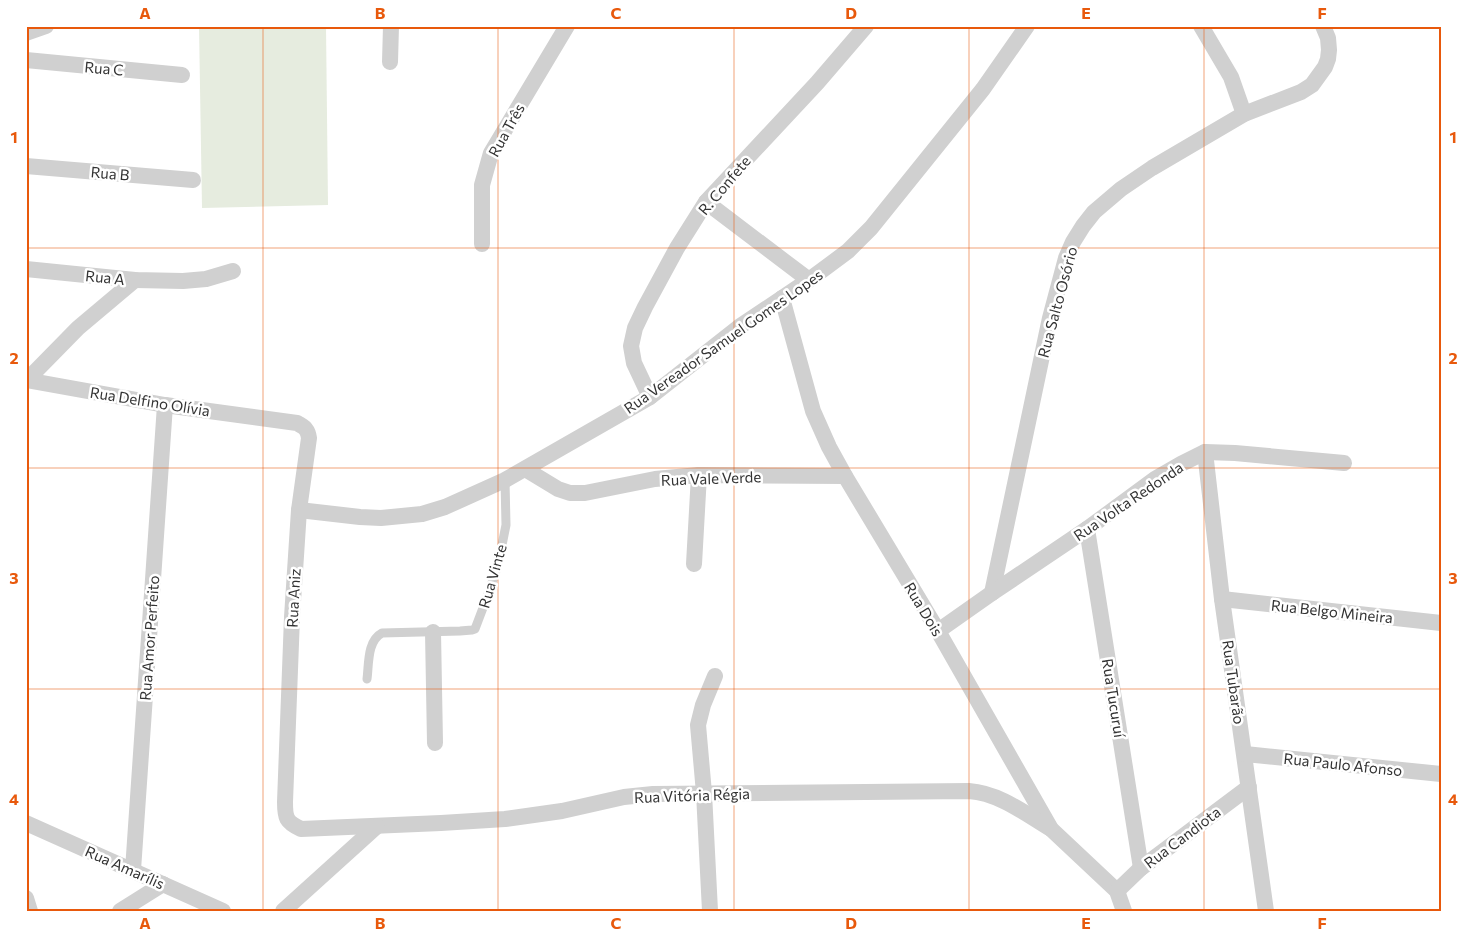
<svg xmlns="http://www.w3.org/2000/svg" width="1467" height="937" viewBox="0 0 1467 937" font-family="Commissioner,sans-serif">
<rect width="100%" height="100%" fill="#fff"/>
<!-- green -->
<polygon fill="#e6ecdf" points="199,26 326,26 328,205 202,208"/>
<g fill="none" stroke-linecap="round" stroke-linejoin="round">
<!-- service -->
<path stroke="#d0d0d0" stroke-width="9" d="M367,679c2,-15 0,-38 15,-46l78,-2 12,-1 3,-1 11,-29 11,-32 5,-23 4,-20 -1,-45"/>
<!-- minor -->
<g stroke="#d0d0d0" stroke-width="16">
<polyline points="1201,26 1231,77 1244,114"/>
<polyline points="26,33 46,26"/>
<polyline points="26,60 182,75"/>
<polyline points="390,62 391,26"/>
<polyline points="26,166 193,180"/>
<polyline points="706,202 809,280"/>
<polyline points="482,244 482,185 491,153 567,26"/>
<polyline points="26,269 135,280 183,281 206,279 233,271"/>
<polyline points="782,298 813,411 829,447 845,476 938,631 1051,829 1117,891 1124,911"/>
<path d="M26,380l139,25 132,18c8,4 11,7 12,15l-10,72 -7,107 -7,185c0,16 1,20 16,27l140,-6 64,-4 57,-8 62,-14 29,-3 316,-3c30,2 57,23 82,38"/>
<polyline points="26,381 78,328 135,280"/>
<polyline points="650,397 634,363 631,346 635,328 645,307 677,248 706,202 817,83 866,26"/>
<polyline points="1205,452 1222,599 1266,911"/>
<polyline points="525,469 558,489 570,493 585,493 655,479 699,475 845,476"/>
<polyline points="299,510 360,517 381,518 422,514 445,507 505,480 650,397 739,327 809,280 848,251 871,228 983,89 1027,26"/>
<polyline points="1087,529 1141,868"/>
<polyline points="694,564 699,475"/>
<polyline points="992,593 1050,318 1066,258 1073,242 1083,226 1094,212 1121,189 1152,168 1244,114 1301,92 1312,85 1325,67 1328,59 1329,50 1328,38 1323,26"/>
<polyline points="1222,599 1441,623"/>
<polyline points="938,631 992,593 1087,529 1155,479 1181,464 1205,452 1235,453 1344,463"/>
<polyline points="433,632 435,743"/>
<polyline points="1245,754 1441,774"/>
<polyline points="26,823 223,911"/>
<polyline points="133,870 165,405"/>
<polyline points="1117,891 1141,868 1249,787"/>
<polyline points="26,898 30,911"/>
<polyline points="120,911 163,884"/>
<polyline points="283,911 377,826"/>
<polyline points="710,911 704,793 698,725 703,705 715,676"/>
</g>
</g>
<!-- grid -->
<path fill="none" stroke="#e8590c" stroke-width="1" stroke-opacity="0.55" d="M263,26v885M498,26v885M734,26v885M969,26v885M1204,26v885M26,248h1415M26,468h1415M26,689h1415"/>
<g text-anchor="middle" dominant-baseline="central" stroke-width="5" stroke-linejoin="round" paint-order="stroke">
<!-- street labels -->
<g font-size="15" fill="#333" stroke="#fff">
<text transform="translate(104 68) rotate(5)">Rua C</text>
<text transform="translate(506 130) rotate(-61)">Rua Três</text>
<text transform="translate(110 173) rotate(5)">Rua B</text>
<text transform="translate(724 185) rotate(-50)">R. Confete</text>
<text transform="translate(105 277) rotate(6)">Rua A</text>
<text transform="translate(1057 302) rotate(-75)">Rua Salto Osório</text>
<text transform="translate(723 341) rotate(-35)">Rua Vereador Samuel Gomes Lopes</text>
<text transform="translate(150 401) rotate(9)">Rua Delfino Olívia</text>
<text transform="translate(711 478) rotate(-2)">Rua Vale Verde</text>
<text transform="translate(1128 501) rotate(-34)">Rua Volta Redonda</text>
<text transform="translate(492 576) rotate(-74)">Rua Vinte</text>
<text transform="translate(293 598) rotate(-87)">Rua Aniz</text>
<text transform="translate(924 609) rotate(59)">Rua Dois</text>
<text transform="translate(1332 611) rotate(6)">Rua Belgo Mineira</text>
<text transform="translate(149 638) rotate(-86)">Rua Amor Perfeito</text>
<text transform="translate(1234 682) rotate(82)">Rua Tubarão</text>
<text transform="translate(1114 698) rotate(81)">Rua Tucuruí</text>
<text transform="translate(1343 764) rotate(6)">Rua Paulo Afonso</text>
<text transform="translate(692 795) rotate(-2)">Rua Vitória Régia</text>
<text transform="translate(1182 837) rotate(-37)">Rua Candiota</text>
<text transform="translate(125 867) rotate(24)">Rua Amarílis</text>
</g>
</g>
<!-- border -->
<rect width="1467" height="937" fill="none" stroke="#ffffff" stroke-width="55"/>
<rect x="28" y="28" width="1412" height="882" fill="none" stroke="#e8590c" stroke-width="2"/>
<g font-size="16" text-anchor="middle" font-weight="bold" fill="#e8590c">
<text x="145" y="19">A</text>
<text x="380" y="19">B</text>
<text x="616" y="19">C</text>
<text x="851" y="19">D</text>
<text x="1086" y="19">E</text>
<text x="1322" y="19">F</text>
<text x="14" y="143">1</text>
<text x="1453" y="143">1</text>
<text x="14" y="364">2</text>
<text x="1453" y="364">2</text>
<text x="14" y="584">3</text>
<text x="1453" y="584">3</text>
<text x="14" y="805">4</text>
<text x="1453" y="805">4</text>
<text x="145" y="929">A</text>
<text x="380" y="929">B</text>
<text x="616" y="929">C</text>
<text x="851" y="929">D</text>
<text x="1086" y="929">E</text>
<text x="1322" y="929">F</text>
</g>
</svg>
